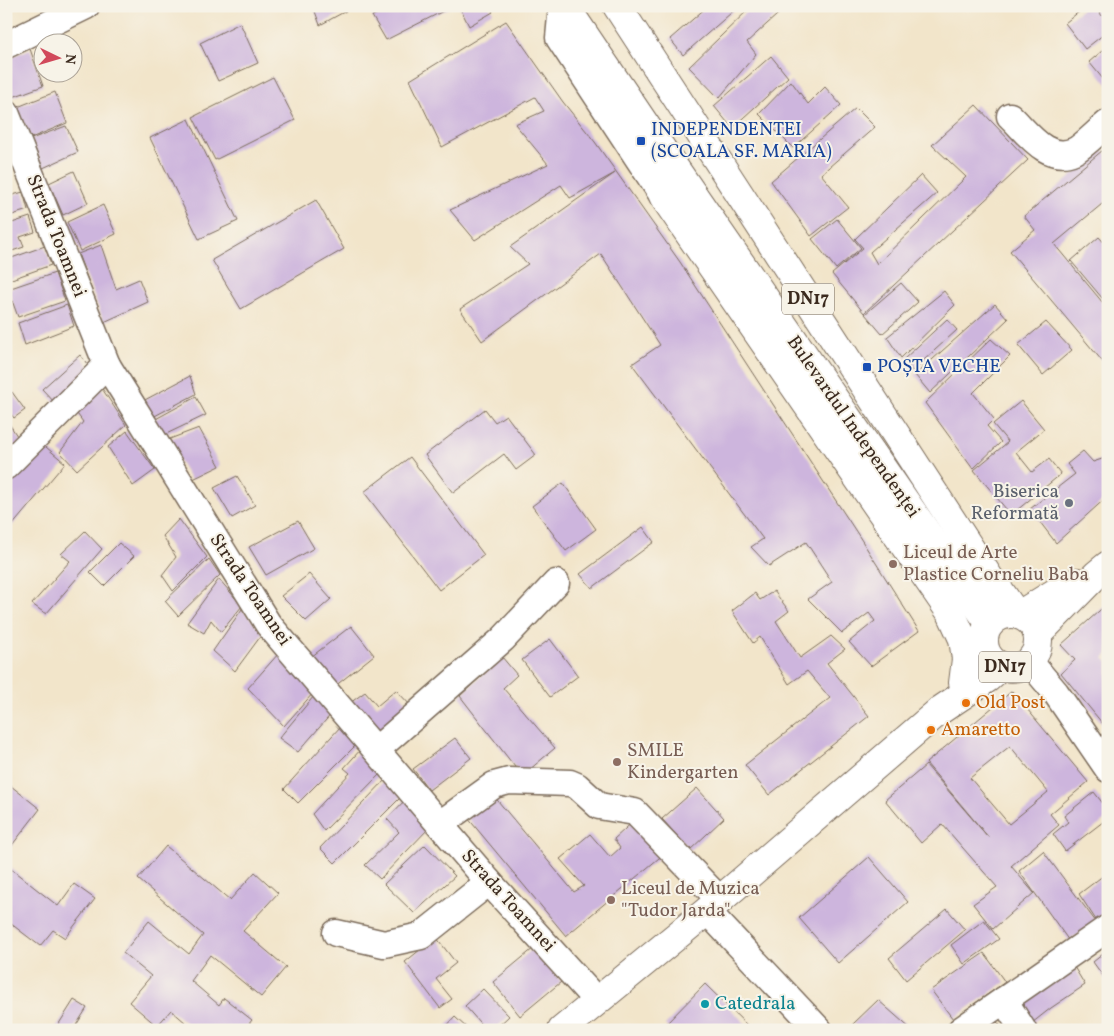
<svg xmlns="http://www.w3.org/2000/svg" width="1114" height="1036" viewBox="0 0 1114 1036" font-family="Vollkorn,serif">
<rect width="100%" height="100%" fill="#f7f3e8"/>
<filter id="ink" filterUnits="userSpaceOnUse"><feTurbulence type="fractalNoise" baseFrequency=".02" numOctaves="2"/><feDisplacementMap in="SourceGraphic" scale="10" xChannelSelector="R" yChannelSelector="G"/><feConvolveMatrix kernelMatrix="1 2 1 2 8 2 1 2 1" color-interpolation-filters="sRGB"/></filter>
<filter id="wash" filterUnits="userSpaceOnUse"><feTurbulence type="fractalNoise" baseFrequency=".0096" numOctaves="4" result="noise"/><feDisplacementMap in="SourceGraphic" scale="20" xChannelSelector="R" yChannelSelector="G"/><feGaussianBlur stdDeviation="1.12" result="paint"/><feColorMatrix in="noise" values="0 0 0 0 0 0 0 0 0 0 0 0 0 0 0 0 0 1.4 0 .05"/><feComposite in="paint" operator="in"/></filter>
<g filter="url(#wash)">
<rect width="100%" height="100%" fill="#f2e5ca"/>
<g id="blocks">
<!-- building -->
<g fill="#cdb5dd" fill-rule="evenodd">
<polygon points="313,6 355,6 320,25"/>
<polygon points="394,6 453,6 386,40 372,16"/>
<polygon points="459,6 489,6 493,12 469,26"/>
<polygon points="708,6 739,6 683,55 670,39"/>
<polygon points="752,6 787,6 747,42 756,54 719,98 689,67"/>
<polygon points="1086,6 1094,6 1108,23 1108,31 1085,49 1065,23"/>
<polygon points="506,21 563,102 595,142 680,262 857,533 919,631 871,666 849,642 875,621 869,613 842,633 808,599 832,582 806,542 769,566 751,547 763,539 632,364 660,345 601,254 482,341 460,309 528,264 510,247 615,173 570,198 561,185 475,240 450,210 548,164 515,124 544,111 535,97 442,147 410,80"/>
<polygon points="240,23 258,63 218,81 200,43"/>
<polygon points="1108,46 1108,85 1089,62"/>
<polygon points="30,49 43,86 10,98 6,88 6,59"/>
<polygon points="771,56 788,77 732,128 714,106"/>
<polygon points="273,77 295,120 215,160 193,117"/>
<polygon points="791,81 808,104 825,87 841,105 793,148 759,114"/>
<polygon points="55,92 67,123 31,138 15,108"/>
<polygon points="976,105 1028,160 864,313 832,274 863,248 855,239 921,175 937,193 870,252 877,264 966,177 932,145"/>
<polygon points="856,108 875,127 821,174 848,207 811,236 771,181"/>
<polygon points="189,119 238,221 199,239 150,138"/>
<polygon points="66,126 78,152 43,168 31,139"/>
<polygon points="1103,150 1108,155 1108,199 1054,244 1108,309 1108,368 1010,251 1035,230 1024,216"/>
<polygon points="6,158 11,171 6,173"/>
<polygon points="74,171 88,203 63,215 49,183"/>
<polygon points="23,192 28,210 6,217 6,197"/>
<polygon points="316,200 344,249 241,309 212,260"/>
<polygon points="103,205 116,234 80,251 67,222"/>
<polygon points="30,217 35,232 20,237 24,247 6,253 6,225"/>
<polygon points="837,219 861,248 836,269 812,239"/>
<polygon points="1099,237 1108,247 1108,305 1071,261"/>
<polygon points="101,245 116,289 139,279 148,302 104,322 78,254"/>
<polygon points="45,246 51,265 6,281 6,260"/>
<polygon points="55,273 65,301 18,317 8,289"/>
<polygon points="901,283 918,302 882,334 865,314"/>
<polygon points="944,291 955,305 901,358 887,337"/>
<polygon points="995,304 1008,319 930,393 915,375"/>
<polygon points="67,305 74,326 25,345 18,323"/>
<polygon points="947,319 957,330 912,371 904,359"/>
<polygon points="1046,322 1072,350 1043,375 1018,345"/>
<polygon points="991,339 1010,356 973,393 994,419 987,426 1001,442 973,469 925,403"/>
<polygon points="80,355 93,371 56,404 42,389"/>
<polygon points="190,376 196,394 151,418 141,402"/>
<polygon points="99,384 126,425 77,470 60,452 83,422 75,411"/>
<polygon points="12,392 25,410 14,418 6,408 6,396"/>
<polygon points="196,397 206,415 160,437 152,421"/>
<polygon points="1021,401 1044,429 1016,452 1032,472 1049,459 1061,474 1011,515 974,470 1008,442 993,424"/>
<polygon points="485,409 495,422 506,415 536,455 516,470 504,454 453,493 425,455"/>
<polygon points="6,419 21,442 6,451"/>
<polygon points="199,428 220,466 191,480 167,440"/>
<polygon points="127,431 155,470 133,486 108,447"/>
<polygon points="40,442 65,463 6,533 6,483"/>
<polygon points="1083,451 1093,462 1108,457 1108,496 1056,543 1030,509 1075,474 1067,464"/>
<polygon points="410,457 484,555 439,590 364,492"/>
<polygon points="237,476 255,505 232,518 214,488"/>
<polygon points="563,483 596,529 566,551 532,506"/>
<polygon points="179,519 207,557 173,591 162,575 176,557 163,536"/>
<polygon points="298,521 314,548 266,575 249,547"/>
<polygon points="643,527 654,542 592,588 580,574"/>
<polygon points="85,531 102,549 46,614 32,604 70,561 61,554"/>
<polygon points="119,543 134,556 104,586 90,572"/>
<polygon points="209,559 220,575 178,616 165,601"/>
<polygon points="309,574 331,599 306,621 281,596"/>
<polygon points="219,579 242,606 221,632 211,620 204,633 187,623"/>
<polygon points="774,591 789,611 776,621 800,658 831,636 845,649 827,663 869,716 769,795 745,765 830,698 807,671 789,684 760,637 753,643 732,611 755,593 760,600"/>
<polygon points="1108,603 1108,654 1104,658 1108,662 1107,729 1061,673 1075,660 1061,645"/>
<polygon points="242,609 263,633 235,671 213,651"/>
<polygon points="351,626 374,655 334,687 311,657"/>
<polygon points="550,639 578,676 550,697 522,660"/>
<polygon points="279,653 314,692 284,726 248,688"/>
<polygon points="502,657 517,675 503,688 555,748 522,776 460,696"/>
<polygon points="396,690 413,708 375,737 350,703 365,692 377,706"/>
<path d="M1012,691l76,91 -38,32 9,11 -48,41 23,27 -41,36 -20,-25 24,-17 -55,-63 -21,19 -36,-43 41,-35 63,73 -63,-75zM1010,746l38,46 -39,32 -39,-46z"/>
<polygon points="314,696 333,712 298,752 279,738"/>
<polygon points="341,726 358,743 298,803 284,789"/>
<polygon points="455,738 471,758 429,790 413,769"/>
<polygon points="362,748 382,772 324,831 312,814 350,773 344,768"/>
<polygon points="387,778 402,796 335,863 320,848"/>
<polygon points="6,782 40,809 6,853"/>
<polygon points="697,788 724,818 690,850 662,819"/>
<polygon points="1094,792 1108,810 1108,818 1065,851 1053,834 1068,822 1064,816"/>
<polygon points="493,795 574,892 584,886 560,859 590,834 610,857 620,848 614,839 636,819 665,853 566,936 467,817"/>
<polygon points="406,799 430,827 380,879 365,865 399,832 387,819"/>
<polygon points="425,845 455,876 414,913 384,884"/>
<polygon points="166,846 230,900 255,872 278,893 243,931 286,967 261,997 210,955 191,981 219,1005 224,998 252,1020 244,1030 194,1030 171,1010 157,1026 129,1002 151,976 123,953 149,921 189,954 203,935 138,879"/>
<polygon points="1043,851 1096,922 1069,941 1019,871"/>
<polygon points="869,857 908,902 838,963 799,918"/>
<polygon points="6,865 58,906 74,884 95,899 65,938 53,930 40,946 6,920"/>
<polygon points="1108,872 1108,911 1096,920 1079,894"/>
<polygon points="947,909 965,930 906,980 889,958"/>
<polygon points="984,920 999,939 964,964 951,945"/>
<polygon points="436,937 456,963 436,979 452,999 440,1008 405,962"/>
<polygon points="534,948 561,982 520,1016 493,982"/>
<polygon points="1108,950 1108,983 1093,962"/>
<polygon points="984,953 1005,982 953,1019 931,990"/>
<polygon points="1071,962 1085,985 1051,1008 1032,1023 1013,1001"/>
<polygon points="705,984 752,1030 670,1030 665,1025"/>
<polygon points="483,989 509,1016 494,1030 486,1030 465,1006"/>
<polygon points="74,1000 87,1008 73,1030 55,1030"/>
<polygon points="878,1000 912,1030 859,1030 853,1024"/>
<polygon points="992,1016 1004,1030 975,1030"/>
<polygon points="455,1017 469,1030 443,1030"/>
</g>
</g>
</g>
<g filter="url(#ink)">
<use href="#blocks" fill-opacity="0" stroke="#7b6b5a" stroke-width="1"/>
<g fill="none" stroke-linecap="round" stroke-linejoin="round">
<defs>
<g id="minor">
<polyline points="562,6 559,38 663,196"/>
<polyline points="6,45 86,6"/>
<polyline points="6,113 107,365 268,624 489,882 596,1000"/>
<path d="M1010,116c17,16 37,47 64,35 9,-4 25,-21 34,-28"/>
<polyline points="6,466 107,365"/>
<polyline points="1029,661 1056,693 1108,769"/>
<polyline points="376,750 503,639 556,583"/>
<polyline points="440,824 494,785 509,781 570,783 577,786 599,806 635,812 720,900"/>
<polyline points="707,911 819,1030"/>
<polyline points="336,933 384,944 421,936 489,882"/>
<polyline points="1004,1000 1023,1030"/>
<polyline points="961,1030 1108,928"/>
</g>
<g id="major">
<polyline points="565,6 661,148 990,624"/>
<polyline points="617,6 992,582 1000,591 1016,614"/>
<polyline points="661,148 663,196 951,613 963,639 966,659 963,683"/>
<circle cx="1011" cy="641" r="27"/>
<polyline points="1019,615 1061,589 1077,582"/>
<polyline points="1038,634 1097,574 1108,565"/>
<polyline points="562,1030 707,911 939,711 988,678 1001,666"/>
</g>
</defs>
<!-- minor casing -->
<use href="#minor" stroke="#7b6b5a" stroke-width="29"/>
<!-- major casing -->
<use href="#major" stroke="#7b6b5a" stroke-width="30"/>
<!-- minor -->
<use href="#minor" stroke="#fff" stroke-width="26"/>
<!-- major -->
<use href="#major" stroke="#fff" stroke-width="28"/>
</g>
</g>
<!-- markers -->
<g fill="#1a4fb4" stroke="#f7f3e8" stroke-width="2">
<rect x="636" y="136" width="10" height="10" rx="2.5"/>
<rect x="862" y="362" width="10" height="10" rx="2.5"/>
</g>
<circle fill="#6b7280" stroke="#f7f3e8" stroke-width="2" cx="1069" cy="503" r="5"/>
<g fill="#8d6e63" stroke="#f7f3e8" stroke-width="2">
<circle cx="893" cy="564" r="5"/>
<circle cx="617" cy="762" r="5"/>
<circle cx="611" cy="900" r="5"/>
</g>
<g fill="#e8710a" stroke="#f7f3e8" stroke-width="2">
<circle cx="966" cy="703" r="5"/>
<circle cx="931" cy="730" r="5"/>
</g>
<circle fill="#0f9aa8" stroke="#f7f3e8" stroke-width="2" cx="705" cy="1004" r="5"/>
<g text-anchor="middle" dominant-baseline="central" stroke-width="4" stroke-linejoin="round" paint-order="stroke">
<!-- shield labels -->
<g fill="#f7f3e8" stroke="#73665b" stroke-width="1">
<rect x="782" y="283.5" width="52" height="31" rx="4"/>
<rect x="979" y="651.5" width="52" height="31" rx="4"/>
</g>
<g font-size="18" font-weight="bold" fill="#3b2a1e">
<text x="808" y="299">DN17</text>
<text x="1005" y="667">DN17</text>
</g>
<!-- transit labels -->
<g font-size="19" fill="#164399" stroke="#f7f3e8" text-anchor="start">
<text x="651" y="130">INDEPENDENTEI<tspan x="651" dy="22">(SCOALA SF. MARIA)</tspan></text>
<text x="877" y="367">POȘTA VECHE</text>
</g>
<!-- street labels -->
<g font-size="19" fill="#3b2a1e" stroke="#f7f3e8">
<text transform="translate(56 236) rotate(68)">Strada Toamnei</text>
<text transform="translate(853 427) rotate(55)">Bulevardul Independenței</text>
<text transform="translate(250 590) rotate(56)">Strada Toamnei</text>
<text transform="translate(508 901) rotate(48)">Strada Toamnei</text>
</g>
<!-- worship labels -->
<g font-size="19" fill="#5b616d" stroke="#f7f3e8" text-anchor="end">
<text x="1059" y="492">Biserica<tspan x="1059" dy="22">Reformată</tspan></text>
</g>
<!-- education labels -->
<g font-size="19" fill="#785e54" stroke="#f7f3e8" text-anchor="start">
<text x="903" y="553">Liceul de Arte<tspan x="903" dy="22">Plastice Corneliu Baba</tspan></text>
<text x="627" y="751">SMILE<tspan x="627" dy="22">Kindergarten</tspan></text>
<text x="621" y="889">Liceul de Muzica<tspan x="621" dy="22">"Tudor Jarda"</tspan></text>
</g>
<!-- food labels -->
<g font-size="19" fill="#c56008" stroke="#f7f3e8" text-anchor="start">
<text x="976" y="703">Old Post</text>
<text x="941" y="730">Amaretto</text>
</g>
<!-- culture labels -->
<g font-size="19" fill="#0d838f" stroke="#f7f3e8" text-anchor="start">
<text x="715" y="1004">Catedrala</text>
</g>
</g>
<!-- margin -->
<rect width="1114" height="1036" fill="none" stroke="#f7f3e8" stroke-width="25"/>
<!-- north arrow -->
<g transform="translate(58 58) rotate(95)"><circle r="24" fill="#f7f3e8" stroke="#aca397"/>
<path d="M0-4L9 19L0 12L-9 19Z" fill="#d1495b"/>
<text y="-8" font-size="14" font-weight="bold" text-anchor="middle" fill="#3b2a1e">N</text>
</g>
</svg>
